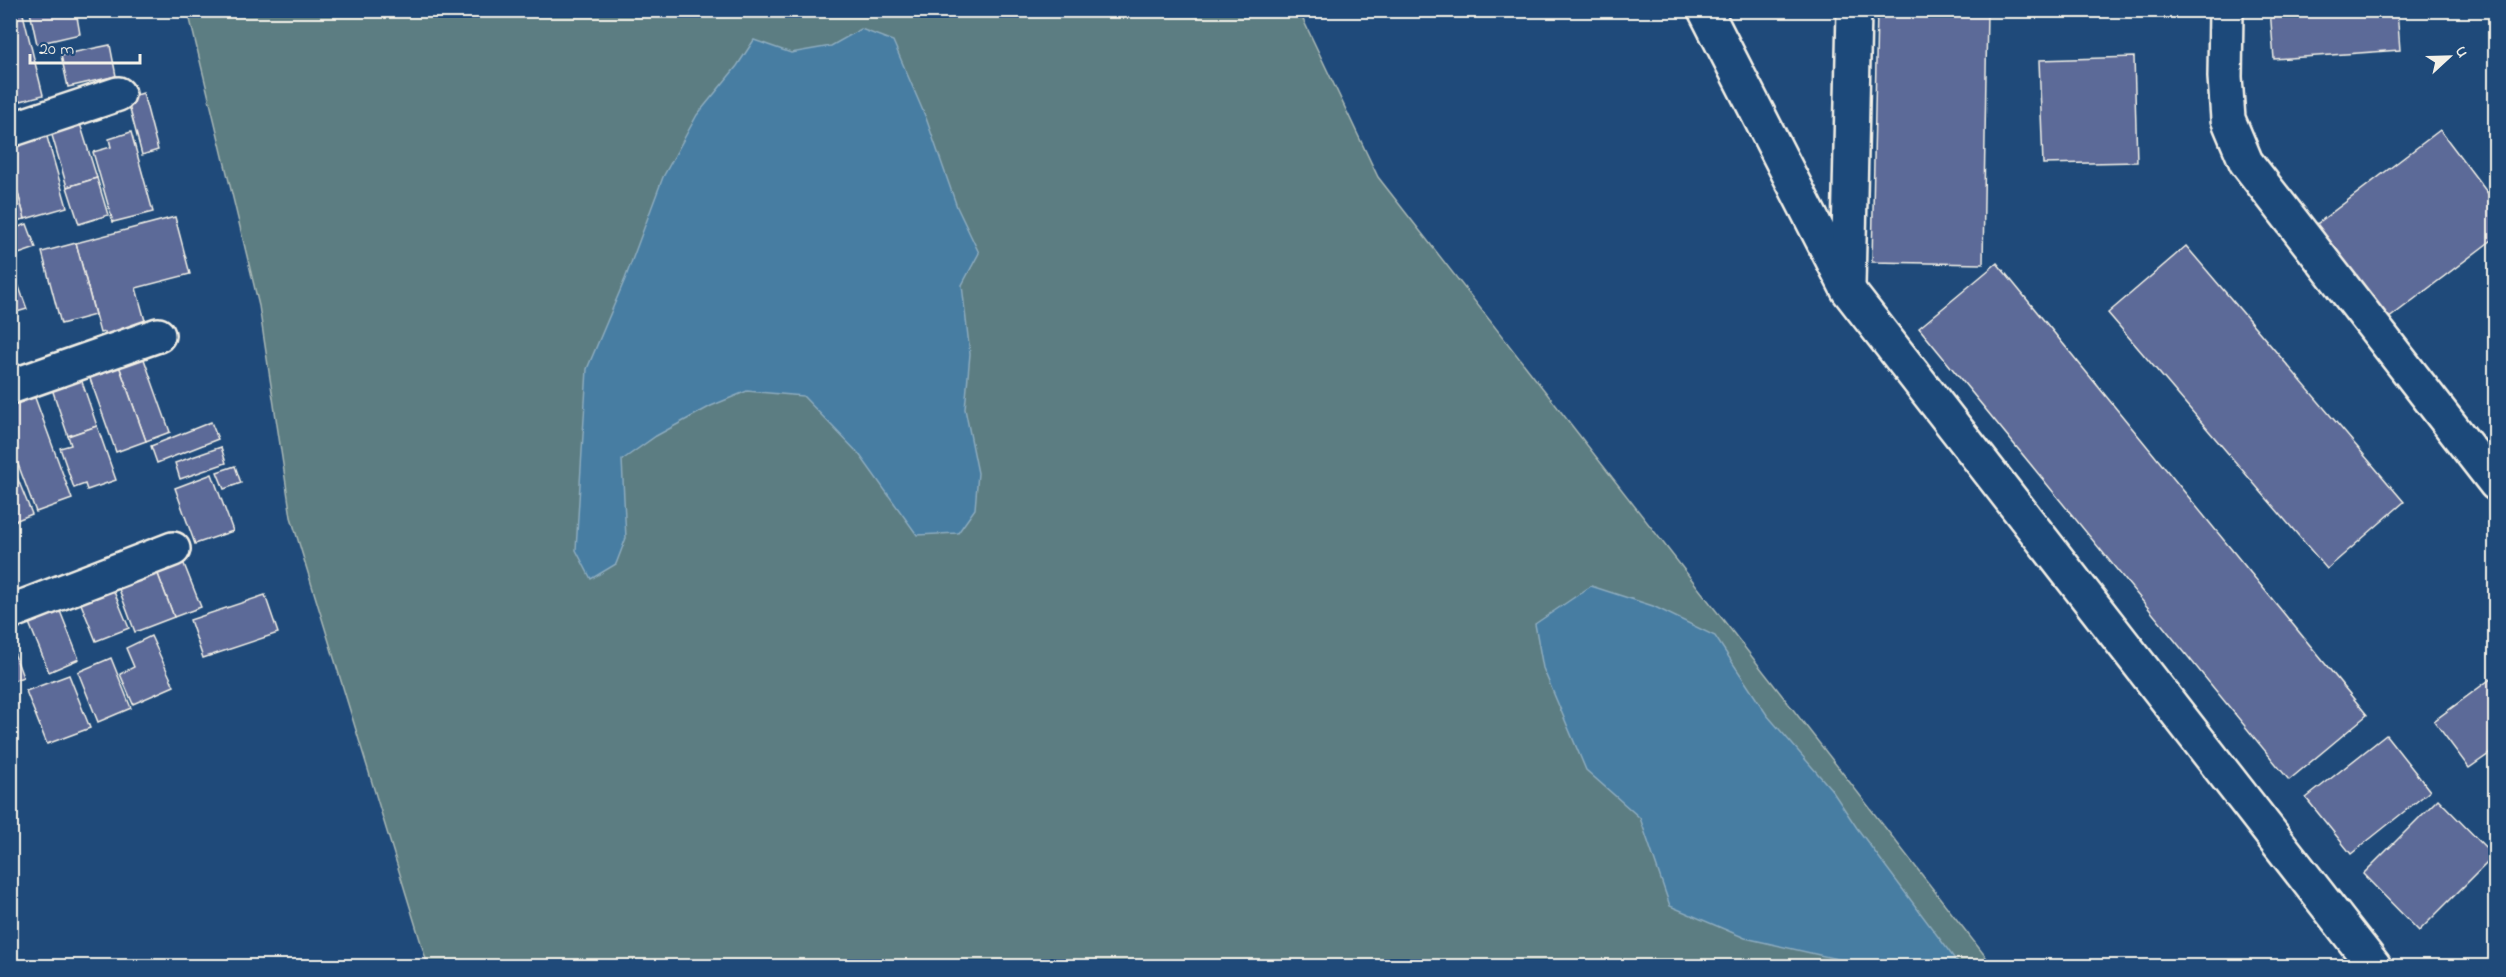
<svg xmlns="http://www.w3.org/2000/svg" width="2506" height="977" viewBox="0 0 2506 977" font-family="'Indie Flower',sans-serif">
<rect width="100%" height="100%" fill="#1f4a7a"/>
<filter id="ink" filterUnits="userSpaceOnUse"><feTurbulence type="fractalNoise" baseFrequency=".0167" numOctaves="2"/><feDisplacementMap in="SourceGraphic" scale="12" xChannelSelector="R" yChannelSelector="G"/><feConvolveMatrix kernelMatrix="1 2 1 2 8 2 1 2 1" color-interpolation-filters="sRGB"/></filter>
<g filter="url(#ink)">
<!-- green -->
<polygon fill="#5c7d82" stroke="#a8b7b5" stroke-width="1.5" points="188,11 1299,11 1378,177 1993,966 428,966 291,517 259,306"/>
<!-- water -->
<g fill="#467da2" stroke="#8cabbe" stroke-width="1.5">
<polygon points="861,29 893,41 926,118 957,207 979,253 962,285 970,354 965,409 978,473 975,509 958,533 917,535 859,454 803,396 747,391 711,406 656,436 622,460 626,538 616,564 591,579 576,550 587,369 625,279 663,177 697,115 737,66 754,40 791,53 831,46"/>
<polygon points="1591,586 1653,606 1715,636 1767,715 1831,789 1857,828 1960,966 1862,966 1859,964 1745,938 1670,906 1640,818 1586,770 1543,668 1535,624"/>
</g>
<!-- building -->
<g fill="#5c6b98" stroke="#f4f1e8" stroke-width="1.5">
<polygon points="10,10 22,10 43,95 17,102 10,77"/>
<polygon points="38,10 105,10 77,17 80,34 37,44 30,12"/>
<polygon points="1877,10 1987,10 1983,264 1872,262"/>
<polygon points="2270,10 2397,10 2400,50 2274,59"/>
<polygon points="110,45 116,76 68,87 61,55"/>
<polygon points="2134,57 2137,162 2043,164 2039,60"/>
<polygon points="10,77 17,102 10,103"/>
<polygon points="143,93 158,150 142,155 127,98"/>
<polygon points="78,117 97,178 67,187 49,125"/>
<polygon points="45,130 67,207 25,219 10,165 10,140"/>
<polygon points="2440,130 2496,204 2496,237 2384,322 2313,227"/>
<polygon points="131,132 153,212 113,222 93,152 111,147 109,139"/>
<polygon points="10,165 25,219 10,222"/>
<polygon points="97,178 108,215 79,224 67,187"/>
<polygon points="175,217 190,274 136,288 147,328 106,338 105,332 100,333 76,243"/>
<polygon points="27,224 36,248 10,257 10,230"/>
<polygon points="76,243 95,315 61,324 42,252"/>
<polygon points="2186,246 2404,502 2327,569 2108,313"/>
<polygon points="10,262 27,309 10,314"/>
<polygon points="1997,263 2367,715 2289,780 1919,328"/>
<polygon points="10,331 18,349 10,352"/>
<polygon points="140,348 170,432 146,441 118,363"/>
<polygon points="118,363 146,441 116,452 88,373"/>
<polygon points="79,373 97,426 68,436 50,383"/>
<polygon points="34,395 72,499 36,512 10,443 10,403"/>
<polygon points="211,422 218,439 157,463 151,446"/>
<polygon points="97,426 116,480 87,490 85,484 74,488 60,448 71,445 68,436"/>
<polygon points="221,447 226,463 180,479 175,463"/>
<polygon points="10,460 32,514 10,523"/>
<polygon points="235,466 241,483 224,489 217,472"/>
<polygon points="212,474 233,531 195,544 175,488"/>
<polygon points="182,559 201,607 174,617 156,569"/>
<polygon points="156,569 174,617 135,632 117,584"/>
<polygon points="112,587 129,628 96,641 79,599"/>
<polygon points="265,595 278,633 203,658 190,620"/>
<polygon points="60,611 79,659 49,672 29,623"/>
<polygon points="151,636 174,686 133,704 120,674 134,667 126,648"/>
<polygon points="10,642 23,677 10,682"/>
<polygon points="111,658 131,708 98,722 78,672"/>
<polygon points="69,675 90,728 47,744 26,691"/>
<polygon points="2496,675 2496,749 2469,768 2434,721"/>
<polygon points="2386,735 2430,791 2351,854 2306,798"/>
<polygon points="2438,799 2494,856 2419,931 2363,874"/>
</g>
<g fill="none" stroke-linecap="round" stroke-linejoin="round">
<defs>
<g id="minor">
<polyline points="1705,10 1848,290 2374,966"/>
<polyline points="2226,10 2225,77 2228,119 2246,162 2496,484"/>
<polyline points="10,130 118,94"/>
<polyline points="1848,286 1854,10"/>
<polyline points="10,387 158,335"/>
<polyline points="10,612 173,549"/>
</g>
</defs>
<!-- minor casing -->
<use href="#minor" stroke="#f4f1e8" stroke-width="38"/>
<!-- minor -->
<use href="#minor" stroke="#1f4a7a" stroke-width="33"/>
</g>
</g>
<!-- margin -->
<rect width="2506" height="977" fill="none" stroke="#1f4a7a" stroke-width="36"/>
<rect x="18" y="18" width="2470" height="941" fill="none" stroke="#f4f1e8" stroke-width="2" filter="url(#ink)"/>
<!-- north arrow -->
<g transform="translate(2449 57) rotate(68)" stroke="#1f4a7a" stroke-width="4.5" paint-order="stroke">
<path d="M0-4.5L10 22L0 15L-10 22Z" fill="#f4f1e8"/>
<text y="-9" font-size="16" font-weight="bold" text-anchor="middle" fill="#f4f1e8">U</text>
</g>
<!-- scale -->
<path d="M30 54v9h110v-9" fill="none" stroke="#f4f1e8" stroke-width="3"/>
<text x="39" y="54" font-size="18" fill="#f4f1e8" stroke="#1f4a7a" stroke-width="4.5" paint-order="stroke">20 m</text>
</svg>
